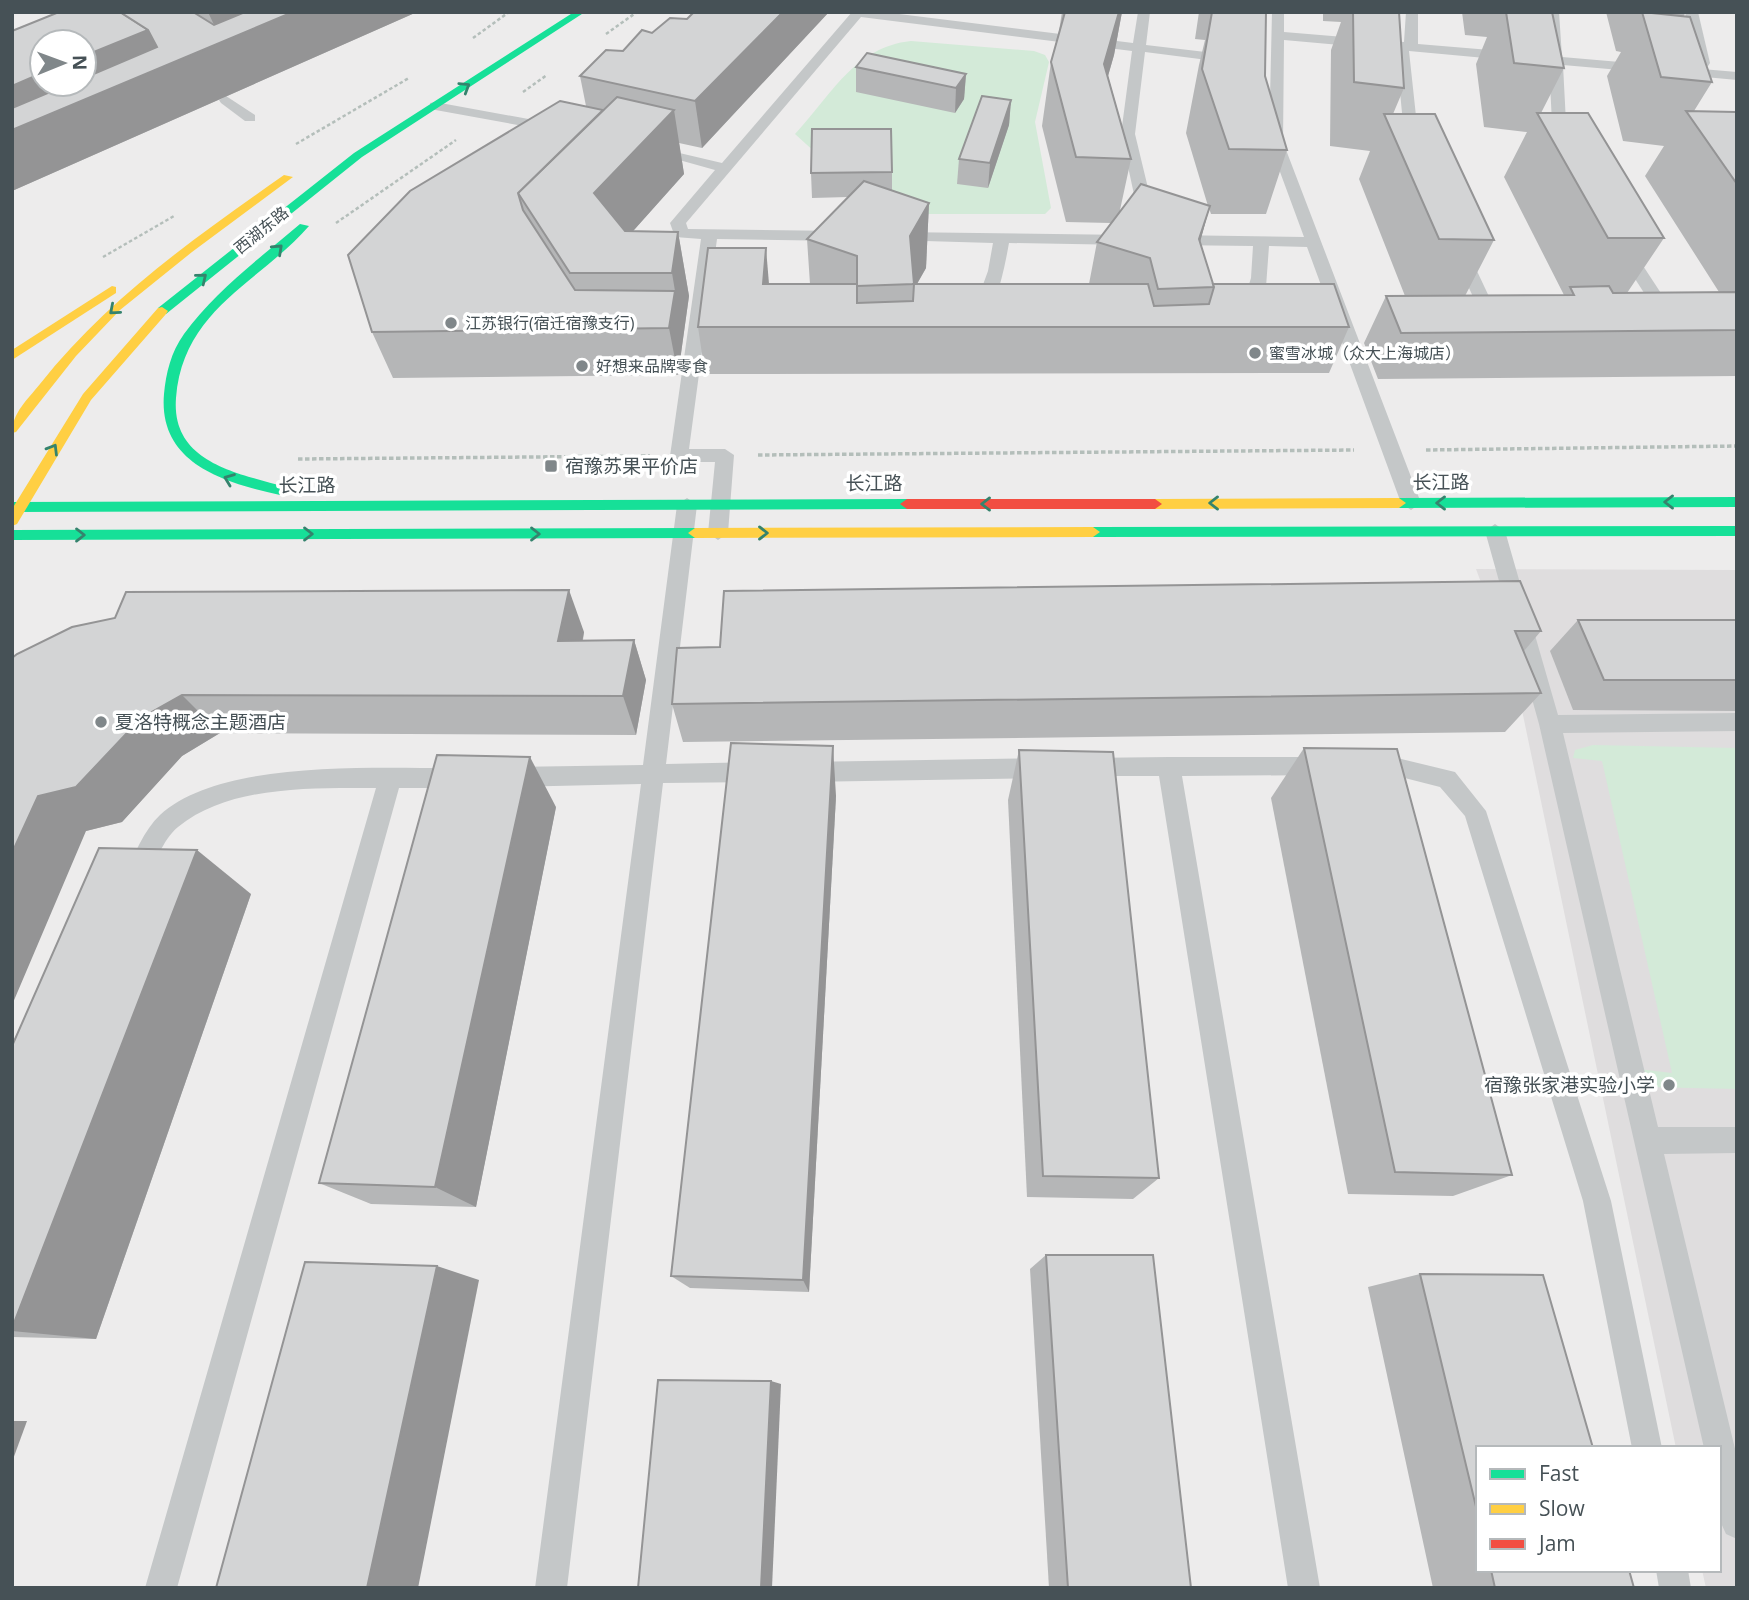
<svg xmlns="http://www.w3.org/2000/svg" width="1749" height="1600" viewBox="0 0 1749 1600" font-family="'Open Sans','Noto Sans SC',sans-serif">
<rect width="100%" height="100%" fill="#edecec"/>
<!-- education -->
<polygon fill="#dfddde" points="1476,569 1737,570 1737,1588 1706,1588 1702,1570 1719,1570 1719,1448 1676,1448 1514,672"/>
<!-- green -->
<g fill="#d3ead8">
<path d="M911,41l123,10 11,4 4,7 -14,60 16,86 -6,6h-162l-88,-80c36,-38 59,-87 116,-93z"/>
<polygon points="1593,745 1737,748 1737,1089 1645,1087 1638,1069 1672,1073 1602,761 1573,758 1575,750"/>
</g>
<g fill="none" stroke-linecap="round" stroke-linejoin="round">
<!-- path-far1 -->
<g stroke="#b4beba" stroke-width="2.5" stroke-dasharray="3.5 2.5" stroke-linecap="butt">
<polyline points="606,34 637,12"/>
<polyline points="473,38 509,12"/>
<polyline points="523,92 547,75"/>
<polyline points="296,144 409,78"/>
<polyline points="336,223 456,140"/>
<polyline points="103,257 174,216"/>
</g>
<!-- path -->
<g stroke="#b4beba" stroke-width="3.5" stroke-dasharray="4.5 2.5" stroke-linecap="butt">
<polyline points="1426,450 1737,446"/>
<polyline points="758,455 1354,450"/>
<polyline points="298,459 650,456"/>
</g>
<!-- lane -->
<g fill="#c4c7c8" fill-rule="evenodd">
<polygon points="852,12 883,12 1133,43 1138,12 1150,12 1146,45 1231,55 1238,59 1231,63 1145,52 1135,134 1154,213 1146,218 1138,213 1121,134 1132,51 861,17 686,223 688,229 842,231 850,236 842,241 717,239 689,449 725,449 734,455 728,533 718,540 708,533 715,462 679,462 670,456 701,239 675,237 670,223 715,170 647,151 654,147 722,163"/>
<polygon points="1272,12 1284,12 1284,32 1404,42 1406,12 1418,12 1418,44 1549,55 1547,12 1559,12 1562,57 1643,64 1650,68 1643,72 1563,65 1567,142 1560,146 1553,142 1549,64 1409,51 1419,144 1412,148 1405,144 1396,50 1284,40 1283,142 1421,503 1411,510 1401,503 1307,247 1269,246 1266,287 1254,317 1248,318 1240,313 1251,278 1253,246 1170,245 1162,240 1170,235 1304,237 1269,142"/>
<polygon points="1685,12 1698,12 1710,63 1708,66 1696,63"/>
<polygon points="1678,67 1737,72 1737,80 1673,74 1671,71"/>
<polygon points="226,96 255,115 255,121 245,121 221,103 219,100"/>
<polygon points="435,102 556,124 563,128 556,132 430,109 430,103"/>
<path d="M897,232l232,3 8,5 -8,5 -120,-2c-3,16 -12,70 -28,74l-8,-5 15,-41 5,-28 -102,-3 -2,-3z"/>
<polygon points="1624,244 1630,246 1674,313 1674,321 1662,321 1616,249"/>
<polygon points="1460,247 1468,252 1501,322 1499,326 1493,327 1485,322 1452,252"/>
<polygon points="687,498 697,505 666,764 759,762 767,765 770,772 767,779 759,782 663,783 567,1588 535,1588 641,784 510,787 502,784 499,777 502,770 510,767 643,765 677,505"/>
<polygon points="1495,524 1505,531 1558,715 1737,713 1737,731 1563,733 1658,1127 1737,1127 1737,1153 1664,1154 1737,1457 1737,1539 1726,1534 1721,1523 1719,1448 1704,1448 1539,724 1485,531"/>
<polygon points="1169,757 1323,757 1331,759 1334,766 1331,773 1323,775 1182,776 1320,1588 1288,1588 1159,776 1084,776 1076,774 1073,767 1076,760 1084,758"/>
<polygon points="1371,757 1393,757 1455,772 1486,811 1611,1201 1662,1448 1632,1448 1583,1201 1465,816 1440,787 1393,775 1363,773 1360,766 1363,759"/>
<polygon points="1046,758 1054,761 1057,768 1054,775 1046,778 804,782 796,779 793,772 796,765 804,762"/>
<path d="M462,768l8,3 3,7 -3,7 -8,3h-63l-222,800h-32l231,-800c-63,0 -146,-3 -198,39 -16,13 -23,38 -33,56l-8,3 -8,-3 -4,-8c9,-20 19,-45 35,-60 62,-57 221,-46 302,-47z"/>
<polygon points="1656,1570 1688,1570 1691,1588 1659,1588"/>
</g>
<!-- fast -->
<g fill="#16e098" fill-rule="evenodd">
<polygon points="574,12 585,12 362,157 166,314 158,314 158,308 354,153"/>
<path d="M300,224l9,2c-51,58 -126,83 -133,172 -5,65 62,75 109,89v6l-5,2c-55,-12 -122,-31 -116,-101 2,-21 7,-42 20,-60 31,-43 76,-76 116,-110z"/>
<polygon points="1737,497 1737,507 1399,508 1392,503 1399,498"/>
<polygon points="907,499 914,504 907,509 12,512 12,502"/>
<polygon points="1737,526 1737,536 1093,537 1086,532 1093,527"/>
<polygon points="695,528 702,533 695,538 12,540 12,530"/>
</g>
<!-- slow -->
<g fill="#ffcf43" fill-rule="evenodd">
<path d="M284,175l9,2 -101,75 -72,58 -44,46 -60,76 -4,1c0,-20 16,-34 28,-49 68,-86 156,-147 244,-209z"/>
<polygon points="112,286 116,287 116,293 12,360 12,350"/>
<polygon points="162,307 168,311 166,314 91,400 17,524 12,526 12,509 83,394 158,308"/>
<polygon points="1399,498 1406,503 1399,508 1155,509 1148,504 1155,499"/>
<polygon points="1093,527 1100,532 1093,537 695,538 688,533 695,528"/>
</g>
<!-- jam -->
<polygon fill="#f24e42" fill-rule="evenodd" points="907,499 1155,499 1162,504 1155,509 907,509 900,504"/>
</g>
<!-- wall -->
<g fill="#b5b6b7">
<polygon points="59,12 417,12 12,191"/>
<polygon points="694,12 829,12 702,148 679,143 684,174 633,231 678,232 689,296 678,375 393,378 372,332 586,106 580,76 652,33 687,19"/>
<polygon points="1062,12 1122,12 1114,55 1108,76 1131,159 1120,210 1208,206 1186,133 1199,65 1205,40 1195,39 1199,12 1266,12 1265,76 1287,150 1266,214 1211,214 1209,208 1200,242 1213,284 1349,327 1329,373 705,374 698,327 769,284 810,284 807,239 848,197 812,198 811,173 892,172 892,191 929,203 926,268 917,284 1089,284 1097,242 1111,223 1066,222 1042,126 1051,62 1059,31"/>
<polygon points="1323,12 1399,12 1404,88 1393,114 1494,240 1465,296 1564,295 1504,177 1527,132 1484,127 1476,64 1487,37 1465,35 1462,12 1552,12 1564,68 1541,113 1664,238 1627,293 1719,292 1645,176 1664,146 1623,141 1607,76 1621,52 1616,51 1606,12 1686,12 1683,17 1712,82 1694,111 1737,113 1737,376 1378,379 1364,343 1386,296 1405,296 1359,179 1370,151 1330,146 1331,50 1341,22 1323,21"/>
<polygon points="856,67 966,74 964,99 955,113 856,92"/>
<polygon points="1011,100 1009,125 988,188 957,184 959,159"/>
<polygon points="1578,620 1737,620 1737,711 1573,710 1550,651"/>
<polygon points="1541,631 1524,651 1541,693 1505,732 683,742 672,704 677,648"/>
<polygon points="584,632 583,640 634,640 646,680 636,735 220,733 182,756 122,822 86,831 12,658"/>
<polygon points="1304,748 1512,1175 1453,1196 1348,1194 1271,798"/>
<polygon points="1019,750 1159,1178 1133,1199 1027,1197 1008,800"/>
<polygon points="836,796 809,1292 690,1288 671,1276"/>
<polygon points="556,807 476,1207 371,1204 319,1183"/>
<polygon points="251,894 96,1339 12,1337 12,1046"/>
<polygon points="1046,1255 1191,1588 1049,1588 1030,1269"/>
<polygon points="1420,1274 1478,1448 1478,1570 1629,1570 1634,1588 1433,1588 1368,1287"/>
</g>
<!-- shaded-wall -->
<g fill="#949495">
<polygon points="208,12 417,12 12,191 12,86 42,73 42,84 84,84 84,56 148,30 222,42"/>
<polygon points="783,12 829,12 702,148 695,101"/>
<polygon points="1119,12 1122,12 1114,55 1093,128 1104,64"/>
<polygon points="966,74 964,99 955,113 956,88"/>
<polygon points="1011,100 1009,125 988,188 990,163"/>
<polygon points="674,110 684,174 609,258 527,206"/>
<polygon points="929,203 926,268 914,289 910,236"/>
<polygon points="1210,206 1192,271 1199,239"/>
<polygon points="678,232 689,296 678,375 669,328 675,291 672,273"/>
<polygon points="766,248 770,296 763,284"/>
<polygon points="569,590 584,632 575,681 558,641"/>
<polygon points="634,640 646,680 636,735 623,696"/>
<polygon points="182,695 220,733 182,756 122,822 86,831 12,1005 12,853 38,796 141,718"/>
<polygon points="833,746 836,796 809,1292 803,1280"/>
<polygon points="530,757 556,807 476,1207 435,1187"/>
<polygon points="197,850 251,894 96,1339 12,1331 12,1328"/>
<polygon points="437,1266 479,1280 418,1588 367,1588"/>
<polygon points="771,1381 781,1384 772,1588 761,1588"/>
<polygon points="12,1421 27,1421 12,1462"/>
</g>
<!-- building -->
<g fill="#d3d4d5" stroke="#949495" stroke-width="2">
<polygon points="59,12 120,12 148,30 84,56 84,42 42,42 42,73 12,86 12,31"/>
<polygon points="120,12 193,12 214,25 245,12 293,12 12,130 12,108 69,84 84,84 84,78 157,47 148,30"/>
<polygon points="694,12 783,12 695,101 580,76 606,50 623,51 642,30 652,33 670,18 687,19"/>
<polygon points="1065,12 1119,12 1104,64 1131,159 1076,157 1051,62"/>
<polygon points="1212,12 1266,12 1265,76 1287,150 1229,149 1202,69"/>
<polygon points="1353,12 1399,12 1404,88 1354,82"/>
<polygon points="1506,12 1552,12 1564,68 1514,63"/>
<polygon points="1642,12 1690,17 1712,82 1661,77"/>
<polygon points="867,53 966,74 956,88 856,67"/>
<polygon points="982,96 1011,100 990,163 959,159"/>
<polygon points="617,97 674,110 594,193 625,231 678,232 672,273 570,273 518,193"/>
<polygon points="560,101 603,110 518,193 523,210 575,290 675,291 669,328 372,332 348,255 410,191"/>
<polygon points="1686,111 1736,112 1737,113 1737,184"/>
<polygon points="1537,113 1588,113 1664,238 1608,238"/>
<polygon points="1384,114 1435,114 1494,240 1439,239"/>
<polygon points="812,129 891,129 892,172 811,173"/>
<polygon points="864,181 929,203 910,236 914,284 857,286 857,256 807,239"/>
<polygon points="1141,184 1210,206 1199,239 1214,287 1158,289 1150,258 1097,242"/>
<polygon points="708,248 766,248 763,284 857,284 857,303 913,301 914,284 912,284 1148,284 1154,306 1209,304 1214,287 1213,284 1334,284 1349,327 698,327"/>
<polygon points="1609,286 1613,293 1737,292 1737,330 1401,333 1386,296 1574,295 1570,287"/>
<polygon points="1520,581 1541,631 1515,631 1541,693 672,704 677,648 720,647 724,591"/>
<polygon points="569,590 558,641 634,640 623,696 182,695 141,718 76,787 38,796 12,853 12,658 17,654 72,627 115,618 126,592"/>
<polygon points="1578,620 1737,620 1737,680 1604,680"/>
<polygon points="731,743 833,746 803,1280 671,1276"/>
<polygon points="1304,748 1397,749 1512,1175 1395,1172"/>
<polygon points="1019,750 1113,752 1159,1178 1043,1176"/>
<polygon points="437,755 530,757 435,1187 319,1183"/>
<polygon points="99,848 197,850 12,1328 12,1046"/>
<polygon points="1046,1255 1153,1255 1191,1588 1068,1588"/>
<polygon points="305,1262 437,1266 367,1588 216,1588"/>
<polygon points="1420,1274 1543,1275 1593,1448 1478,1448 1478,1515"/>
<polygon points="658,1380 771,1381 761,1588 638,1588"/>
<polygon points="1491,1570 1629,1570 1634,1588 1495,1588"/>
</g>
<!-- one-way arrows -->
<defs><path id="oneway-chevron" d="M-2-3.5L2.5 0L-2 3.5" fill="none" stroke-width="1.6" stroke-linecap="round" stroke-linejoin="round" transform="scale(1.75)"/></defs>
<g stroke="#35836d">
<use href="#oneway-chevron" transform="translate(465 87) rotate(-32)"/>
<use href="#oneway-chevron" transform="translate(278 249) rotate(-43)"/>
<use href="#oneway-chevron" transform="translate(202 278) rotate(-39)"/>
<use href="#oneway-chevron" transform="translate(114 310) rotate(139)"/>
<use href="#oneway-chevron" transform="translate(53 449) rotate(-59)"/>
<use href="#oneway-chevron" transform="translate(229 479) rotate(-159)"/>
<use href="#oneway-chevron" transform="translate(1669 502) rotate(180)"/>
<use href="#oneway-chevron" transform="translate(1214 503) rotate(180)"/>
<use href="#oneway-chevron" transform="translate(1441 503) rotate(180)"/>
<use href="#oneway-chevron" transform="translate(986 504) rotate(180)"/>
<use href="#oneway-chevron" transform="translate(763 533)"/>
<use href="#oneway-chevron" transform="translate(308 534)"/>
<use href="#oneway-chevron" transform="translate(535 534)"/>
<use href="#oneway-chevron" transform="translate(80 535)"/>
</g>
<!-- markers -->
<g fill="#80878a" stroke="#fff" stroke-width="2.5">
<circle cx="451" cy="323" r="7"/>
<circle cx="1255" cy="353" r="7"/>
<circle cx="582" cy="366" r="7"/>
<rect x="544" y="459" width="14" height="14" rx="3.5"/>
<circle cx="101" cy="722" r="7"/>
<circle cx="1669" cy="1085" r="7"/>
</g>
<g text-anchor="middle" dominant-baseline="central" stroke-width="7" stroke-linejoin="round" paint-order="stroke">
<!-- far-street labels -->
<g font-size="16" fill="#465156" stroke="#fff">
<text transform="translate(261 230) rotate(-39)">西湖东路</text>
</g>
<!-- far-poi labels -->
<g font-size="16" fill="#465156" stroke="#fff" text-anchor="start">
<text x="465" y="323">江苏银行(宿迁宿豫支行)</text>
<text x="1269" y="353">蜜雪冰城（众大上海城店）</text>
<text x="596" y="366">好想来品牌零食</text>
</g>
<!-- poi labels -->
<g font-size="19" fill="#465156" stroke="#fff" text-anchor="start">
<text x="565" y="466">宿豫苏果平价店</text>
<text x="115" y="722">夏洛特概念主题酒店</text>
<text x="1655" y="1085" text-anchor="end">宿豫张家港实验小学</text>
</g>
<!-- street labels -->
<g font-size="19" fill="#465156" stroke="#fff">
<text x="1441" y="482">长江路</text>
<text x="874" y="483">长江路</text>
<text x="307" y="485">长江路</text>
</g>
</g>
<!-- border -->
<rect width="1749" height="1600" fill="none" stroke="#465156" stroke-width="28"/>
<!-- legend -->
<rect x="1476" y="1446" width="245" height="126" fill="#ffffff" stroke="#b5b9bb" stroke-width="2"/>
<rect x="1490" y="1469" width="35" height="10" fill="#16e098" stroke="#b5b9bb" stroke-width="2"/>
<text x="1539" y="1481" font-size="21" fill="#465156">Fast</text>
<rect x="1490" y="1504" width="35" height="10" fill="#ffcf43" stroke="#b5b9bb" stroke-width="2"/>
<text x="1539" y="1516" font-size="21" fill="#465156">Slow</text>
<rect x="1490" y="1539" width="35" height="10" fill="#f24e42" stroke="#b5b9bb" stroke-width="2"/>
<text x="1539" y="1551" font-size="21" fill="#465156">Jam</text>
<!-- north arrow -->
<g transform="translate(63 63) rotate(89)"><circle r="33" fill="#ffffff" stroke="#b5b9bb" stroke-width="2"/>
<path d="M0-5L12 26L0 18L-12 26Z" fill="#80878a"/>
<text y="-10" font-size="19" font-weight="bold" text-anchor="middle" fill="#465156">N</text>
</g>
</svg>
